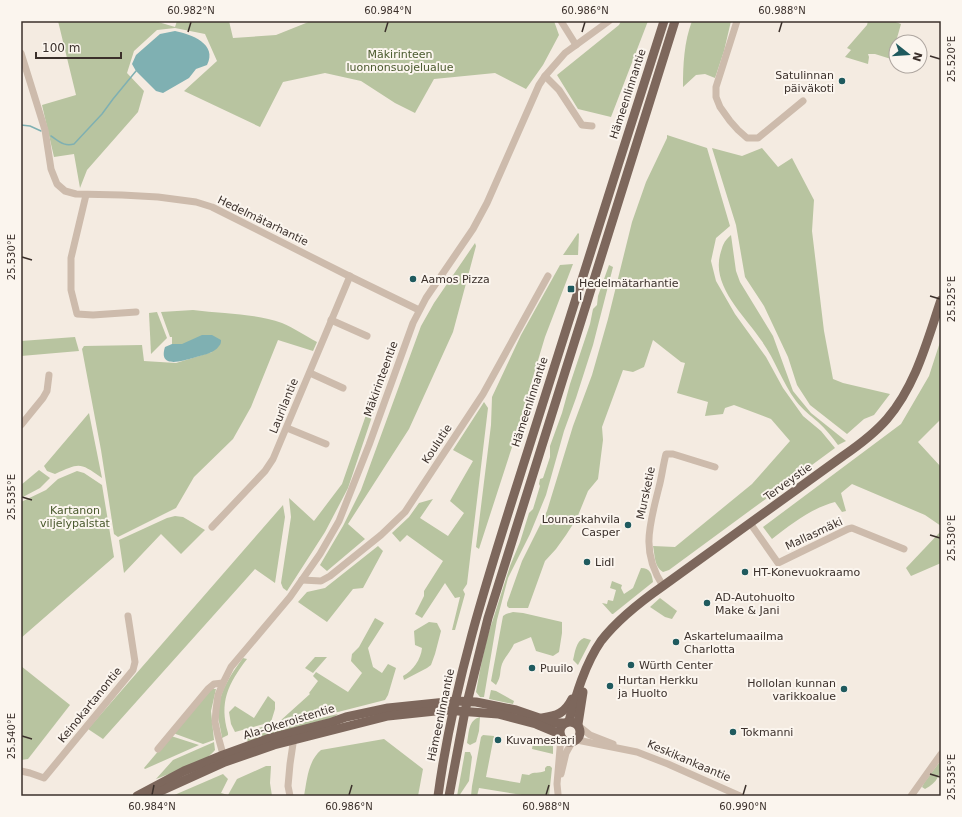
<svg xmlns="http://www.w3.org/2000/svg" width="962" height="817" viewBox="0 0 962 817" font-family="'DejaVu Sans',sans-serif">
<rect width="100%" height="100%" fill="#f4ebe1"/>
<!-- green -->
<g fill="#b8c4a0">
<polygon points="58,21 155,21 175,27 177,21 229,21 233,38 276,35 311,21 554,21 559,35 543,65 526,89 495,73 434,79 415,113 395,103 361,81 325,73 283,82 260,127 184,91 217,61 205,34 175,28 157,30 134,51 127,73 144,91 138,112 87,170 80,188 74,154 54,157 42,105 76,95"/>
<polygon points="621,21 648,21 611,117 578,109 557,75 619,25"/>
<path d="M692,21h39l-7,30 -9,27 -10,-4 -9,1 -13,12c0,-22 1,-45 9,-66z"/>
<polygon points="868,21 893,21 901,24 891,59 875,54 868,54 869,57 868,64 845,57 851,50 847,48 867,25"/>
<path d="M667,135l40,13 23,78 -14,12 -5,23 5,20 19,33 31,43 17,31 20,28 18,15 14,17 -166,122 -6,2c-9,-5 -8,-17 -10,-26l22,1 77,-63 38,-43 -19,-22 -37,-14 -9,3 -2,6 -18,2 3,-14 -31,-9 8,-30 -4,-1 -28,-22 -9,27 -11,5 -10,-2 -21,57 1,13 -5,39 -10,12 -11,27 -11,17 -10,14 -11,12 -17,47h-19l-2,-2v-3l15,-42 25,-50 26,-85 19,-51 16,-56 24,-97 14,-40 21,-44z"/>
<polygon points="712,148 742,156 762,148 778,167 792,158 814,200 812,231 824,331 833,379 843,383 890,394 874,415 864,419 847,434 810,405 797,385 788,357 764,306 745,277 736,225"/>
<polygon points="578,233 579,234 578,255 563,255"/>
<path d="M731,235l5,36 4,11 33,54 20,55 18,22 35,28 -8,4c-6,-8 -12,-16 -20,-23 -8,-7 -15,-12 -22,-21 -14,-19 -21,-42 -35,-61 -16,-24 -49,-53 -41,-85 3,-10 3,-13 11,-20z"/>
<polygon points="475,243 476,246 453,332 409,429 348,524 365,539 327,571 320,565 343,526 361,490 421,326 434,303"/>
<polygon points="573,264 545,337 512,447 479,549 476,547 491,425 492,397 521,335 560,265"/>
<polygon points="609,265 613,267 593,345 576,398 564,431 546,495 530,534 508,578 497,620 484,697 480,697 476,692 480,670 487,638 510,566 520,542 529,513 533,509 540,486 539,484 540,479 543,478 550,457 550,446 562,413 570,384 590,324 593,309 597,305 598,296"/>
<path d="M193,310c30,4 61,3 89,13 12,5 24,13 35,19l-4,9 -35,-11 -27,67 -18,32 -39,38 -18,31 -58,29 -4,-3 -13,-84 -19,-101 2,-3 58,-1 2,16 32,2 36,-11 -31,-8h-9v-7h-2l-9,-25z"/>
<polygon points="157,312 167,338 151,354 149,313"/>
<polygon points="75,337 79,351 21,356 21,341"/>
<path d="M941,339v80l-23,23 23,25v59l-16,-11 -73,-31 -11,9 5,18 -4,1 -7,-10c-23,6 -44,22 -63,37l-9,-12 138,-103 28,-48z"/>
<polygon points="390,346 393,354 348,488 325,532 287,591 283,588 281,583 291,517 289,498 314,521 342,484"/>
<polygon points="484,402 488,408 467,584 463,590 465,594 455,630 452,630 460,597 455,598 445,583 422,618 415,614 424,596 424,591 443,561 407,535 400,542 392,533 409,517 419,503 433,499 420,518 448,536 464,513 450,501 473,461 453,450"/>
<path d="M89,413l13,65c-23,-16 -22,-15 -47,-4l-8,-3 -3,-5z"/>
<polygon points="39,470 50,478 40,488 21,498 21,485"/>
<polygon points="77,471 84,473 102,485 114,557 21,638 21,502 46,490 58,479"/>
<polygon points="283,505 285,517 275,583 255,569 103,739 88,729"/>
<polygon points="175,516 183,517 205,530 181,554 161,534 124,573 119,540 167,518"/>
<polygon points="941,531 941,563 911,576 906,568"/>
<polygon points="378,546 383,551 363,588 353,589 327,622 298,602 307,592 325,588"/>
<path d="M641,568c9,0 11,6 12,14l-40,32h-1l-10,-11 5,1 1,-4 5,1 3,-11 -6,-2 2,-7 10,4 -1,3 3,6 9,-6z"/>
<polygon points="660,598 677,611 672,619 665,617 650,607"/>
<path d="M513,612l10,1 39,9v11l-3,19 -6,4 -17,-5 -5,-14 -17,7c-3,7 -9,13 -12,20 -3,9 0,11 -6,21l-5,-4 12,-65 3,-2z"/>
<polygon points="375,618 384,623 368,648 373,667 382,673 388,664 396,668 388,695 385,700 338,712 280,721 310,694 309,693 318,681 313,676 316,672 348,692 362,673 351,661 352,654 359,647"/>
<path d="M429,622l8,1 4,8 -6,23 -4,11 -4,3 -23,12 -1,-4c10,-5 18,-17 19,-28l-7,-3 -1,-14z"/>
<path d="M584,638l7,2 -13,25 -5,-5c2,-8 3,-19 11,-22z"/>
<polygon points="315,657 327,657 313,673 305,668"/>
<path d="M243,658l4,1c-19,25 -28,43 -19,74v2l-6,3c-1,-7 -3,-15 -4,-22 -1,-21 13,-42 25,-58z"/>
<polygon points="21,666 70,705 28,759 21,760"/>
<polygon points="212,689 216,689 211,711 214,740 203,744 173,733"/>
<polygon points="491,690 496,691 514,701 513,704 489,699"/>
<polygon points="268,696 275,702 275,709 271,722 235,732 231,724 229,712 235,706 254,718"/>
<path d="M338,714l-4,3 -86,25 -3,-7c12,-11 48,-13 63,-15 10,-1 20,-4 30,-6z"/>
<path d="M480,717l-1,14 -3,11 -6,3 -3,-2c2,-10 1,-23 13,-26z"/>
<path d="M483,735l11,1 -8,41 34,6 2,-9 7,1c5,-4 10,-1 16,-4v-3l2,-2h3l2,2 -3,28h-27v-1l-43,-7 -2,8h-6l1,-10 9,-49z"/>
<polygon points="171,736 199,745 145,769 144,768"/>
<path d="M384,739l39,30 -5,27h-114c3,-16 4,-35 17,-46z"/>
<polygon points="550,741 553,743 553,754 532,749 533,742"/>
<path d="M214,742l1,8c-12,15 -42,22 -59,29l17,-19z"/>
<polygon points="465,752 470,752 472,757 469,781 459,796 457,796"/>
<path d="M941,760c0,14 -3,22 -16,29l-3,-2 2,-4z"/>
<polygon points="266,766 271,766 270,783 272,796 172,796 223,774 228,779 221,793 228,795 237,779"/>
</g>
<!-- water -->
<g fill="#7fb0b2">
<path d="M175,31c16,3 43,13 32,34l-11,4 -7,9 -26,15 -7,-2 -20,-20 -4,-7 4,-9 24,-21z"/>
<path d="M202,335h10l9,5c0,2 0,4 -2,6 -5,8 -18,9 -26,12 -11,3 -35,11 -28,-11l7,-3h10z"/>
</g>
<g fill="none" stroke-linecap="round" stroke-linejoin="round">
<!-- stream -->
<g stroke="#7fb0b2" stroke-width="1.5">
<polyline points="21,125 30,126 41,131"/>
<path d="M51,136c8,5 13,11 23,8l28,-30 11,-15 23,-28"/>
</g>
<!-- minor -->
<g stroke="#cdbbac" stroke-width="7">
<polyline points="561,21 576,45"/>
<polyline points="737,21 716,87 716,97 720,107 730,121 738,130 747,138 758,138 803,101"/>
<polyline points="21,53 45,130 51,169 57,184 65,191 76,194 122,195 158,197 196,202 212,207 345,274 419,310"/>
<polyline points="545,76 559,90 582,125 592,126"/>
<polyline points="86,195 71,258 71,290 77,314 93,315 136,312"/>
<polyline points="331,320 367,336"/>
<polyline points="310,373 343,388"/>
<polyline points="21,425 43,398 47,391 49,375"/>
<polyline points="287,428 326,444"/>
<polyline points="750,523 778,563 848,529 852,528 904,549"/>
<polyline points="212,527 265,471 273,459 350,276"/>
<polyline points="302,580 321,581 330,576 381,535 405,512 483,394 548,276"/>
<path d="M663,586c-23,-35 -13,-62 -4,-99 3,-11 4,-22 7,-33h7l42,13"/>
<polyline points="580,727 590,735 613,744"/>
<polyline points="577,740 637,752 668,764 740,796"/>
<polyline points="158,749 208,689 214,684 223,683"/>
<polyline points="224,758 218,736 215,722 216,710 218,695 223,683 231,667 290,597 320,554 339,521 369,445 413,323 426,298 473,229 487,203 539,85 545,76 565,53 609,21"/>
<polyline points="21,771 30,773 44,778 133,670 135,662 128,616"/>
<polyline points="561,774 566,753 572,742"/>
<polyline points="558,794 557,784 561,737"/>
<polyline points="290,796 288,786 290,764 294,737"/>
<polyline points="911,796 941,754"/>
</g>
<!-- major -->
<g stroke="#7d675c" stroke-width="9">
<path d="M542,718c15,-2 23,-5 30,-19"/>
<path d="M569,721c7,-26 16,-57 32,-80 17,-22 39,-39 62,-55l180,-130c16,-11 31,-22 44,-37 29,-34 40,-78 54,-119"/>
<circle cx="570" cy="732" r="10"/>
<polyline points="578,724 583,692"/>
<polyline points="137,796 184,771 223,755 270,738 332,722 346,717 388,708 456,701 476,702 516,710 554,723 564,723"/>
<polyline points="150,796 225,762 274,745 388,716 445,710 498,714 536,724 560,734"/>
<path d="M438,796c16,-119 55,-235 91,-349 44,-142 90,-284 135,-426"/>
<polyline points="449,796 465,711 488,618 675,21"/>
</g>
</g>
<!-- ticks -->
<path fill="none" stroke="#3b302b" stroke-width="1.5" d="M188,32l3,-10M385,32l3,-10M582,32l3,-10M779,32l3,-10M930,56l10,3M22,257l10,3M930,296l10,3M22,497l10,3M930,535l10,3M22,736l10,3M930,774l10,3M152,795l2,-10M349,795l3,-10M546,795l3,-10M743,795l3,-10"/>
<!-- markers -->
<g fill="#1f5a5e" stroke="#fbf5ee" stroke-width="1.5">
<circle cx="842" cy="81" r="4"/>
<circle cx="413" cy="279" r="4"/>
<rect x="567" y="285" width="8" height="8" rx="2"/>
<circle cx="628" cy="525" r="4"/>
<circle cx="587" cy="562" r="4"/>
<circle cx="745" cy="572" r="4"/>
<circle cx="707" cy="603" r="4"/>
<circle cx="676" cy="642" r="4"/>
<circle cx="631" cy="665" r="4"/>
<circle cx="532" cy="668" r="4"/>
<circle cx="610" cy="686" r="4"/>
<circle cx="844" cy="689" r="4"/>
<circle cx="733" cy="732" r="4"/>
<circle cx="498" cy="740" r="4"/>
</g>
<g text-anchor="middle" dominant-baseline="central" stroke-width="4" stroke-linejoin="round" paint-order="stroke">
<!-- park labels -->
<g font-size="11" fill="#4a5a2e" stroke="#fbf5ee">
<text x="400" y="54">Mäkirinteen<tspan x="400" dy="13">luonnonsuojelualue</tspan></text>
<text x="75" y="510">Kartanon<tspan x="75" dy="13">viljelypalstat</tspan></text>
</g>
<!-- poi labels -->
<g font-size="11" fill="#3b302b" stroke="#fbf5ee" text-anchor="start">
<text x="834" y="75" text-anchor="end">Satulinnan<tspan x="834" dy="13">päiväkoti</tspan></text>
<text x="421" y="279">Aamos Pizza</text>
<text x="579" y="283">Hedelmätarhantie<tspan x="579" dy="13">I</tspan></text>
<text x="620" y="519" text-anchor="end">Lounaskahvila<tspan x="620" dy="13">Casper</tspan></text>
<text x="595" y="562">Lidl</text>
<text x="753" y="572">HT-Konevuokraamo</text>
<text x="715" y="597">AD-Autohuolto<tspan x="715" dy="13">Make &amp; Jani</tspan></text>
<text x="684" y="636">Askartelumaailma<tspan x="684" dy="13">Charlotta</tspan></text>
<text x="639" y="665">Würth Center</text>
<text x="540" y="668">Puuilo</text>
<text x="618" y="680">Hurtan Herkku<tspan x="618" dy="13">ja Huolto</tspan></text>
<text x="836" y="683" text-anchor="end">Hollolan kunnan<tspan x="836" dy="13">varikkoalue</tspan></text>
<text x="741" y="732">Tokmanni</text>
<text x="506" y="740">Kuvamestari</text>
</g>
<!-- street labels -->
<g font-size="11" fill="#3b302b" stroke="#fbf5ee">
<text transform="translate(628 94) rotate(-72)">Hämeenlinnantie</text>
<text transform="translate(263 221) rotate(26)">Hedelmätarhantie</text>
<text transform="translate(381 379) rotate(-70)">Mäkirinteentie</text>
<text transform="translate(530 402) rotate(-72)">Hämeenlinnantie</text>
<text transform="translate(284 406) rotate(-68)">Laurilantie</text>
<text transform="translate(437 444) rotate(-57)">Koulutie</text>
<text transform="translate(788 482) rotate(-36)">Terveystie</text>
<text transform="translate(646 493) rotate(-78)">Mursketie</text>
<text transform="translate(814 534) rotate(-25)">Mallasmäki</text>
<text transform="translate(90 705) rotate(-51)">Keinokartanontie</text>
<text transform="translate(441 715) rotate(-78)">Hämeenlinnantie</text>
<text transform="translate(289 722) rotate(-17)">Ala-Okeroistentie</text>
<text transform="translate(689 761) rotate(23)">Keskikankaantie</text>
</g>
</g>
<!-- border -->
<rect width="962" height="817" fill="none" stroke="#fbf5ee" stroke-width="44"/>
<!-- north arrow -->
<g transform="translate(908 54) rotate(107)"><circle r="19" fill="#fbf5ee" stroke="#aea6a0"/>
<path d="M0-3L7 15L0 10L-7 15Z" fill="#1f5a5e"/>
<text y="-6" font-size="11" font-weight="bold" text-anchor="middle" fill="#3b302b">N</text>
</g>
<!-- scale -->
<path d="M36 52v6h85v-6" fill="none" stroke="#3b302b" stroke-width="2"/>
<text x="42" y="52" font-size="12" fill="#3b302b" stroke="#fbf5ee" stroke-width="3" paint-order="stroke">100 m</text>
<rect x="22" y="22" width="918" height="773" fill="none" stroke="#3b302b" stroke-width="1.5"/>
<g font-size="10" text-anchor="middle" fill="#3b302b">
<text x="191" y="14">60.982°N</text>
<text x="388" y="14">60.984°N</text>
<text x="585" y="14">60.986°N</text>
<text x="782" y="14">60.988°N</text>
<text transform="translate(951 59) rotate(-90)" y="4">25.520°E</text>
<text transform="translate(11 257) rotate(-90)" y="4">25.530°E</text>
<text transform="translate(951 299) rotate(-90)" y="4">25.525°E</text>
<text transform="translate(11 497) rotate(-90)" y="4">25.535°E</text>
<text transform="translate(951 538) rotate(-90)" y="4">25.530°E</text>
<text transform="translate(11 736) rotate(-90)" y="4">25.540°E</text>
<text transform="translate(951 777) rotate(-90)" y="4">25.535°E</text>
<text x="152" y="810">60.984°N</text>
<text x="349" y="810">60.986°N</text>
<text x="546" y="810">60.988°N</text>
<text x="743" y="810">60.990°N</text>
</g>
</svg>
